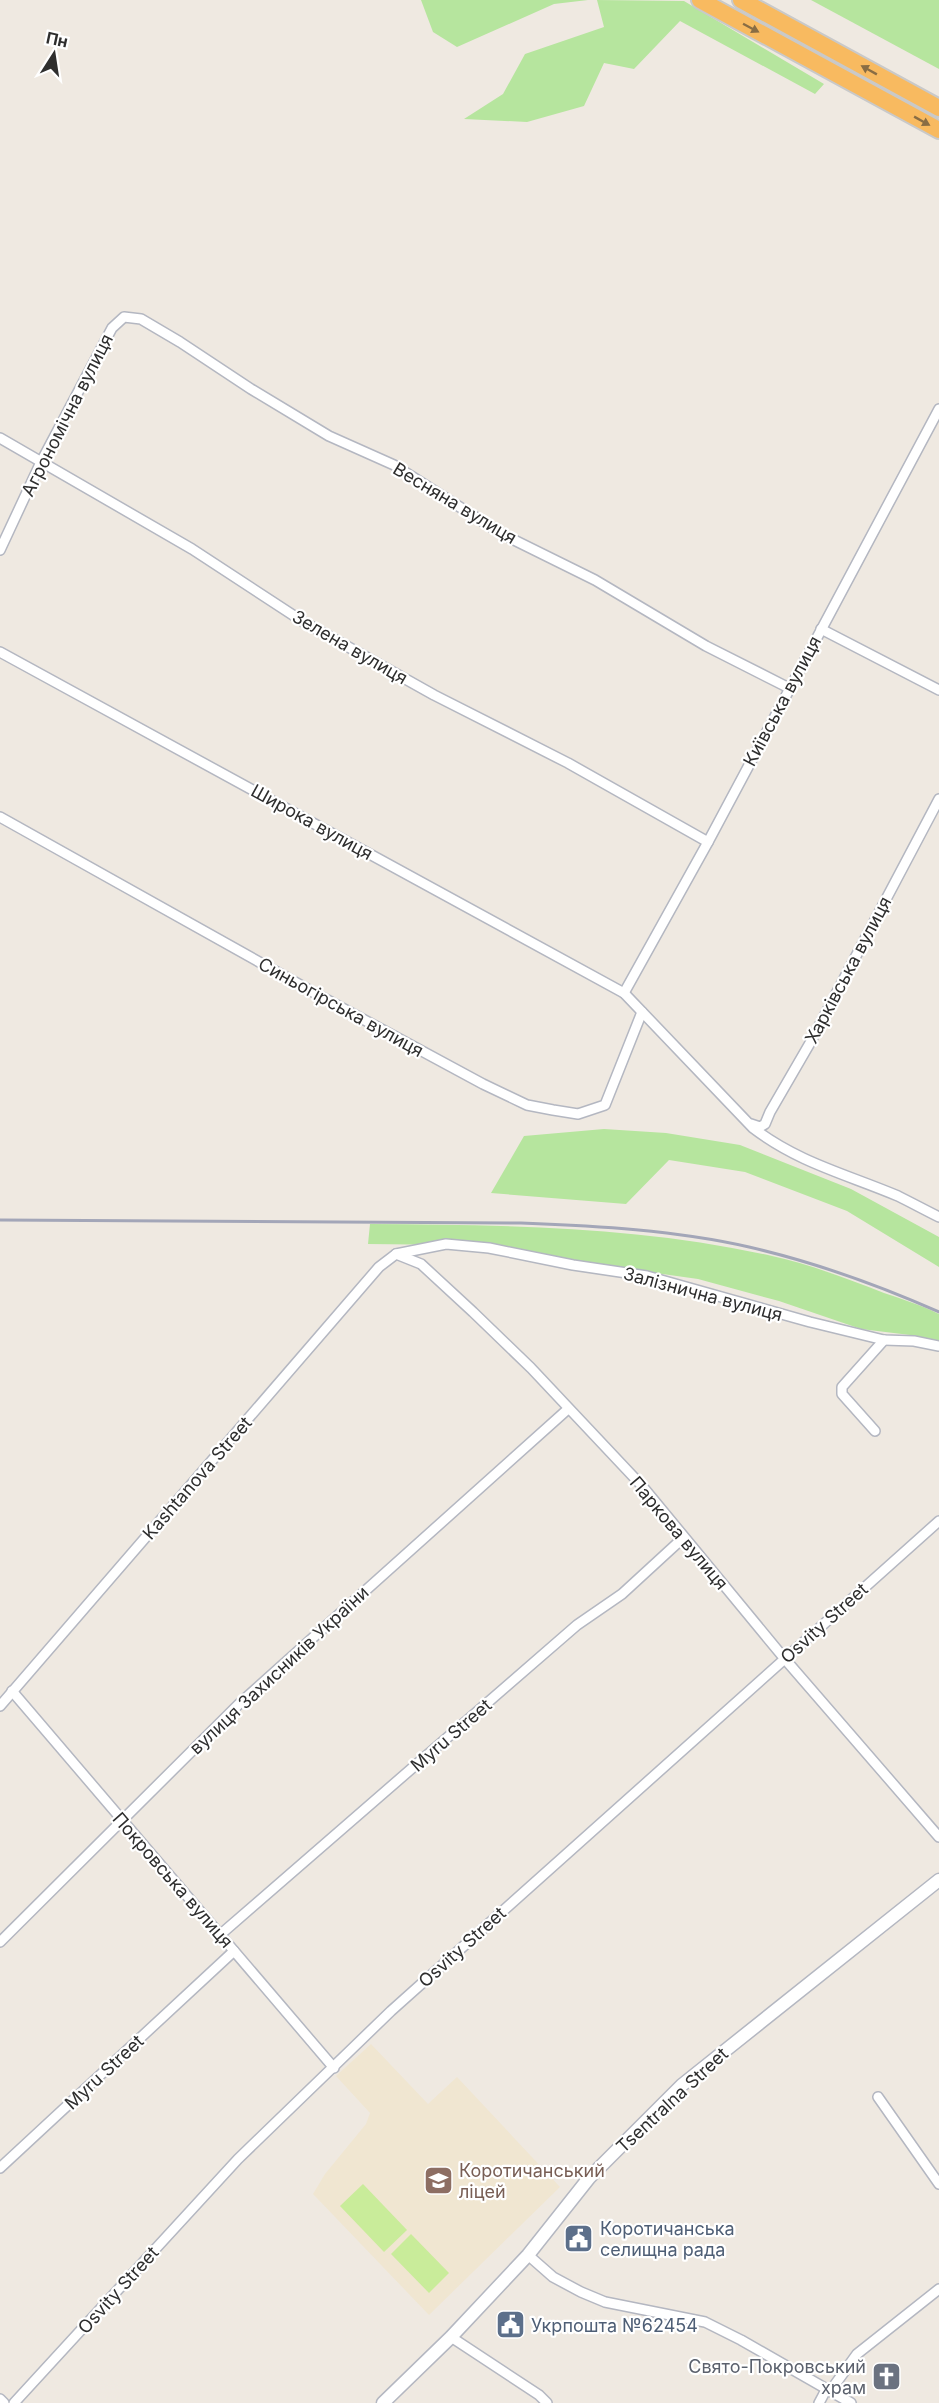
<svg xmlns="http://www.w3.org/2000/svg" width="939" height="2403" viewBox="0 0 939 2403" font-family="Inter,sans-serif">
<rect width="100%" height="100%" fill="#efe9e1"/>
<!-- education -->
<polygon fill="#f0e6d1" points="371,2044 428,2104 457,2077 560,2187 429,2315 313,2194 325,2174 366,2124 370,2113 336,2076"/>
<!-- green -->
<g fill="#b6e59e">
<polygon points="421,0 588,0 554,4 457,47 433,32"/>
<polygon points="597,0 684,1 824,84 815,94 680,21 634,69 604,63 584,106 527,122 464,119 503,94 525,54 604,27"/>
<polygon points="811,0 939,0 939,69"/>
<polygon points="604,1129 666,1133 740,1145 851,1189 939,1237 939,1267 847,1211 745,1172 669,1160 626,1204 491,1193 524,1136"/>
<path d="M370,1224c135,1 269,2 402,32 37,8 76,23 112,37 18,6 37,12 55,21v32l-29,-11 -49,-6 -82,-28 -81,-22 -241,-34 -89,-1z"/>
</g>
<!-- pitch -->
<g fill="#c9ec9a">
<polygon points="363,2184 407,2230 384,2252 340,2206"/>
<polygon points="411,2234 449,2273 429,2293 391,2254"/>
</g>
<g fill="none" stroke-linecap="round" stroke-linejoin="round">
<defs>
<g id="minor">
<polyline points="0,438 192,549 302,621 434,695 568,763 708,842"/>
<polyline points="0,550 41,462 112,328 124,317 141,319 180,342 251,389 329,436 394,465 502,534 595,580 706,646 789,688"/>
<polyline points="821,629 939,690"/>
<path d="M0,652l624,341 129,135c46,35 93,46 145,68 14,7 27,14 41,21"/>
<polyline points="0,817 320,996 483,1084 527,1105 553,1110 578,1114 605,1105 642,1012"/>
<polyline points="624,993 708,842 939,409"/>
<polyline points="751,1124 760,1127 765,1124 770,1112 810,1043 939,799"/>
<polyline points="396,1254 421,1264 473,1312 531,1368 643,1487 784,1658 939,1837"/>
<polyline points="875,1431 842,1394 842,1387 884,1340"/>
<polyline points="12,1691 334,2068"/>
<polyline points="0,1706 379,1267 396,1254 446,1244 489,1248 573,1265 647,1276 810,1322 884,1340 914,1341 939,1346"/>
<polyline points="221,1934 577,1625 622,1594 683,1538"/>
<polyline points="0,1942 239,1704 568,1409"/>
<polyline points="878,2097 939,2184"/>
<polyline points="0,2168 234,1951"/>
<polyline points="528,2255 553,2277 581,2292 605,2302 705,2322 741,2340 851,2403"/>
<polyline points="451,2337 539,2395 547,2403"/>
<polyline points="831,2390 857,2354 939,2289"/>
<polyline points="0,2399 4,2403"/>
<polyline points="14,2403 238,2159 391,2011 939,1521"/>
<polyline points="819,2403 827,2388"/>
</g>
<polyline id="tertiary" points="383,2403 451,2337 528,2255 589,2178 682,2085 939,1880"/>
<g id="trunk">
<polyline points="700,0 939,130"/>
<polyline points="741,0 939,108"/>
</g>
</defs>
<!-- minor casing -->
<use href="#minor" stroke="#b4b7c1" stroke-width="12"/>
<!-- tertiary casing -->
<use href="#tertiary" stroke="#b4b7c1" stroke-width="15"/>
<!-- trunk casing -->
<use href="#trunk" stroke="#c9c9c9" stroke-width="20"/>
<!-- minor -->
<use href="#minor" stroke="#fff" stroke-width="9"/>
<!-- tertiary -->
<use href="#tertiary" stroke="#fff" stroke-width="12"/>
<!-- trunk -->
<use href="#trunk" stroke="#f8ba60" stroke-width="16"/>
<!-- rail -->
<path stroke="#a3a6b8" stroke-width="3" d="M0,1220l521,3c76,3 154,7 228,24 65,15 129,38 190,65"/>
</g>
<!-- one-way arrows -->
<defs><path id="oneway-solid" d="M-6-.8H1V-3.2L6.5 0L1 3.2V.8H-6Z" transform="scale(1.5)"/></defs>
<g fill="#896d44">
<use href="#oneway-solid" transform="translate(751 28) rotate(28)"/>
<use href="#oneway-solid" transform="translate(869 70) rotate(-151)"/>
<use href="#oneway-solid" transform="translate(922 121) rotate(29)"/>
</g>
<!-- icons -->
<defs>
<symbol id="school-square" viewBox="-11 -11 22 22"><rect x="-9" y="-9" width="18" height="18" rx="4" fill="#8d6e63" stroke="#fff"/><path d="M0-5L7-2L0 1L-7-2ZM-4 1L0 2.5L4 1V4Q0 6-4 4Z" fill="#fff"/></symbol>
<symbol id="civic-square" viewBox="-11 -11 22 22"><rect x="-9" y="-9" width="18" height="18" rx="4" fill="#5c6f8a" stroke="#fff"/><path d="M-.6-6.5H3V-4.5H.6V-3L4-1V1h2V6H-6V1h2V-1L-.6-3ZM-1.2 2.5V6h2.4V2.5Z" fill="#fff"/></symbol>
<symbol id="church-square" viewBox="-11 -11 22 22"><rect x="-9" y="-9" width="18" height="18" rx="4" fill="#6b7280" stroke="#fff"/><path d="M-1.2-6h2.4v3.5h3.3v2.4h-3.3V6h-2.4V-.1h-3.3v-2.4h3.3Z" fill="#fff"/></symbol>
</defs>
<g fill-rule="evenodd">
<use href="#school-square" x="422" y="2164" width="33" height="33"/>
<use href="#civic-square" x="562" y="2222" width="33" height="33"/>
<use href="#civic-square" x="494" y="2308" width="33" height="33"/>
<use href="#church-square" x="870" y="2360" width="33" height="33"/>
</g>
<g text-anchor="middle" dominant-baseline="central" stroke-width="4.5" stroke-linejoin="round" paint-order="stroke">
<!-- street labels -->
<g font-size="18" fill="#2e2e2e" stroke="#fff">
<text transform="translate(67 415) rotate(-63)">Агрономічна вулиця</text>
<text transform="translate(455 503) rotate(31)">Весняна вулиця</text>
<text transform="translate(350 647) rotate(30)">Зелена вулиця</text>
<text transform="translate(782 701) rotate(-62)">Київська вулиця</text>
<text transform="translate(312 822) rotate(29)">Широка вулиця</text>
<text transform="translate(848 970) rotate(-62)">Харківська вулиця</text>
<text transform="translate(341 1007) rotate(29)">Синьогірська вулиця</text>
<text transform="translate(703 1294) rotate(15)">Залізнична вулиця</text>
<text transform="translate(197 1478) rotate(-49)">Kashtanova Street</text>
<text transform="translate(679 1533) rotate(50)">Паркова вулиця</text>
<text transform="translate(824 1623) rotate(-42)">Osvity Street</text>
<text transform="translate(279 1670) rotate(-43)">вулиця Захисників України</text>
<text transform="translate(451 1735) rotate(-41)">Myru Street</text>
<text transform="translate(173 1880) rotate(49)">Покровська вулиця</text>
<text transform="translate(462 1947) rotate(-42)">Osvity Street</text>
<text transform="translate(104 2072) rotate(-43)">Myru Street</text>
<text transform="translate(672 2100) rotate(-43)">Tsentralna Street</text>
<text transform="translate(118 2290) rotate(-48)">Osvity Street</text>
</g>
<!-- education labels -->
<g font-size="18" fill="#785e54" stroke="#fff" text-anchor="start">
<text x="459" y="2170">Коротичанський<tspan x="459" dy="21">ліцей</tspan></text>
</g>
<!-- service labels -->
<g font-size="18" fill="#4e5e75" stroke="#fff" text-anchor="start">
<text x="600" y="2228">Коротичанська<tspan x="600" dy="21">селищна рада</tspan></text>
<text x="531" y="2325">Укрпошта №62454</text>
</g>
<!-- worship labels -->
<g font-size="18" fill="#5b616d" stroke="#fff" text-anchor="end">
<text x="866" y="2366">Свято-Покровський<tspan x="866" dy="21">храм</tspan></text>
</g>
</g>
<!-- north arrow -->
<g transform="translate(54 54) rotate(12)" stroke="#ffffff" stroke-width="4.5" paint-order="stroke">
<path d="M0-4.5L10 22L0 15L-10 22Z" fill="#2e2e2e"/>
<text y="-9" font-size="16" font-weight="bold" text-anchor="middle" fill="#2e2e2e">Пн</text>
</g>
</svg>
